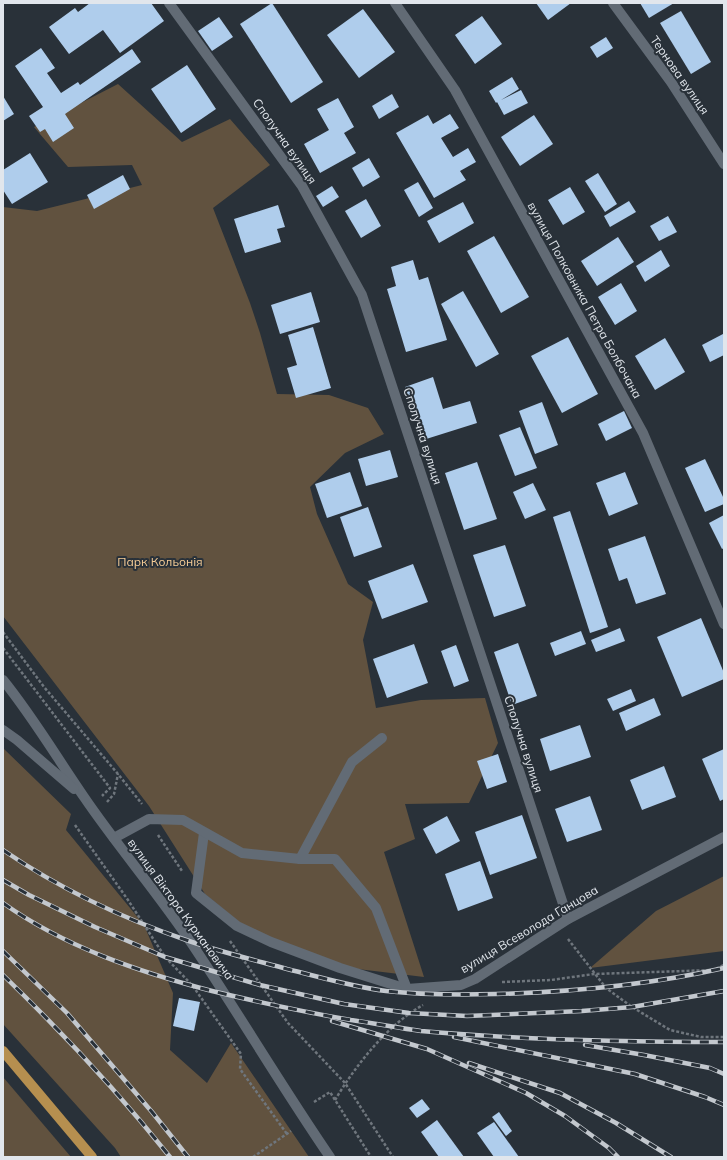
<svg xmlns="http://www.w3.org/2000/svg" width="727" height="1160" viewBox="0 0 727 1160" font-family="Mulish,sans-serif">
<rect width="100%" height="100%" fill="#293139"/>
<!-- green -->
<g fill="#61523f">
<polygon points="118,84 182,142 230,119 270,165 213,208 250,303 260,333 277,394 329,395 368,408 384,434 345,453 310,487 317,514 348,584 373,602 363,640 376,708 421,700 485,698 498,743 469,803 405,804 415,839 384,852 424,977 341,967 256,936 205,894 149,806 3,616 3,207 37,211 142,185 132,165 68,167 34,127"/>
<polygon points="3,748 71,814 66,830 144,925 173,993 170,1050 207,1083 231,1043 309,1157 121,1157 115,1148 3,1024"/>
<polygon points="724,876 724,951 590,968 656,911"/>
<polygon points="3,1077 71,1157 3,1157"/>
</g>
<!-- building -->
<g fill="#afcdec">
<polygon points="90,3 151,3 164,21 120,53 103,30 69,54 49,27 75,8 78,12"/>
<polygon points="272,3 323,82 291,103 240,24"/>
<polygon points="536,3 571,3 548,20"/>
<polygon points="640,3 674,3 649,18"/>
<polygon points="363,9 395,52 359,78 327,35"/>
<polygon points="681,11 711,62 691,74 660,23"/>
<polygon points="482,16 502,44 475,64 455,35"/>
<polygon points="219,17 233,37 212,51 198,31"/>
<polygon points="606,37 613,48 597,58 590,47"/>
<polygon points="41,48 55,68 47,73 61,93 78,82 80,85 132,49 141,62 65,114 74,128 53,142 45,129 40,132 29,116 43,107 15,66"/>
<polygon points="187,65 216,109 181,133 151,89"/>
<polygon points="512,77 519,89 501,100 521,90 528,103 504,115 497,102 496,103 489,91"/>
<polygon points="392,94 399,107 379,119 372,106"/>
<polygon points="3,96 14,114 3,121"/>
<polygon points="338,98 354,127 344,133 356,153 320,173 304,144 329,130 317,109"/>
<polygon points="450,114 459,128 441,138 453,157 468,148 476,162 460,171 466,180 434,198 396,133 428,115 433,124"/>
<polygon points="534,115 553,144 520,166 501,137"/>
<polygon points="30,153 48,182 12,204 3,190 3,170"/>
<polygon points="369,158 380,177 363,187 352,168"/>
<polygon points="598,173 617,204 605,212 585,181"/>
<polygon points="123,175 130,189 94,209 87,195"/>
<polygon points="418,182 433,208 419,217 404,190"/>
<polygon points="332,186 339,197 323,207 316,196"/>
<polygon points="570,187 585,212 563,225 548,200"/>
<polygon points="366,199 381,226 361,238 345,211"/>
<polygon points="629,201 636,212 610,227 604,216"/>
<polygon points="463,202 474,223 439,243 427,221"/>
<polygon points="278,205 285,227 277,229 281,242 245,253 234,219"/>
<polygon points="668,216 677,232 659,241 650,226"/>
<polygon points="494,236 529,297 501,313 467,251"/>
<polygon points="618,237 634,262 597,286 581,261"/>
<polygon points="661,250 670,266 645,282 636,266"/>
<polygon points="413,260 419,280 428,277 447,340 406,352 387,289 396,286 391,267"/>
<polygon points="621,283 637,311 615,325 598,297"/>
<polygon points="463,291 499,354 476,367 441,304"/>
<polygon points="311,292 320,322 280,334 271,305"/>
<polygon points="313,327 331,388 296,398 287,368 297,365 288,335"/>
<polygon points="723,334 724,355 710,362 702,345"/>
<polygon points="568,337 598,394 562,413 531,356"/>
<polygon points="665,338 685,372 655,390 635,356"/>
<polygon points="433,377 443,409 470,401 477,423 423,440 416,417 414,417 405,387"/>
<polygon points="542,402 558,445 535,454 519,411"/>
<polygon points="624,411 632,428 606,441 598,424"/>
<polygon points="520,427 537,468 515,476 499,435"/>
<polygon points="390,450 398,477 366,486 358,459"/>
<polygon points="705,459 724,499 724,504 705,512 685,468"/>
<polygon points="477,462 497,519 464,530 445,473"/>
<polygon points="350,472 362,506 327,518 315,484"/>
<polygon points="625,472 638,504 609,516 596,483"/>
<polygon points="533,483 546,510 525,519 513,492"/>
<polygon points="368,507 382,547 354,557 340,517"/>
<polygon points="570,511 608,627 590,633 553,517"/>
<polygon points="724,515 724,548 722,549 709,523"/>
<polygon points="645,536 666,594 636,604 627,578 619,581 608,549"/>
<polygon points="505,545 526,606 494,617 473,555"/>
<polygon points="413,564 428,602 382,619 368,581"/>
<polygon points="701,618 724,673 724,679 682,697 657,637"/>
<polygon points="620,628 625,641 596,652 591,640"/>
<polygon points="581,631 586,644 555,656 550,643"/>
<polygon points="518,643 537,696 512,705 494,652"/>
<polygon points="414,644 428,683 387,698 373,659"/>
<polygon points="456,645 469,681 454,687 441,651"/>
<polygon points="631,689 636,701 613,711 607,699"/>
<polygon points="654,698 661,715 626,731 619,713"/>
<polygon points="580,725 591,757 550,771 540,739"/>
<polygon points="724,749 724,799 720,801 702,759"/>
<polygon points="498,754 507,782 487,789 477,761"/>
<polygon points="664,766 676,797 642,810 630,780"/>
<polygon points="590,796 602,830 567,842 555,809"/>
<polygon points="522,815 537,858 490,875 475,832"/>
<polygon points="447,816 460,841 436,854 423,829"/>
<polygon points="480,861 493,898 458,911 445,874"/>
<polygon points="179,998 200,1002 194,1031 173,1026"/>
<polygon points="422,1099 430,1109 417,1118 409,1108"/>
<polygon points="499,1112 512,1131 506,1136 492,1117"/>
<polygon points="437,1120 464,1157 439,1157 421,1132"/>
<polygon points="494,1122 519,1157 494,1157 477,1133"/>
</g>
<g fill="none" stroke-linecap="round" stroke-linejoin="round">
<!-- path -->
<g stroke="#6f767d" stroke-width="2.5" stroke-dasharray="3 2" stroke-linecap="butt">
<polyline points="3,632 44,687 118,774 142,804"/>
<polyline points="3,648 110,788 102,796"/>
<polyline points="107,802 114,794 118,774"/>
<polyline points="75,825 128,900 165,957 192,985 241,1054 240,1069 287,1134"/>
<polyline points="158,835 182,871"/>
<polyline points="568,939 606,988 632,1007 670,1030 701,1037 724,1037"/>
<polyline points="230,941 288,1023 345,1083 393,1157"/>
<polyline points="502,982 551,980 594,974 713,970 724,965"/>
<path d="M335,1100c21,-35 52,-75 88,-95"/>
<polyline points="314,1102 330,1092 371,1157"/>
<polyline points="253,1157 291,1131"/>
</g>
<!-- service -->
<g stroke="#626b75" stroke-width="10">
<polyline points="204,833 196,893 237,926 271,942 340,968 407,989"/>
<polyline points="300,859 352,762 382,738"/>
</g>
<!-- minor -->
<g stroke="#626b75" stroke-width="10">
<polyline points="169,3 302,186 362,295 568,919"/>
<polyline points="395,3 455,90 643,433 724,624"/>
<polyline points="613,3 671,82 724,164"/>
<polyline points="114,838 149,819 183,820 242,853 300,859 335,859 376,908 407,989 461,985 475,979 568,919 724,837"/>
</g>
<!-- tertiary -->
<g stroke="#626b75" stroke-width="10">
<path d="M3,680c30,37 54,78 81,117 34,50 74,96 108,147 47,70 90,143 138,213"/>
<polyline points="3,730 17,740 74,789"/>
</g>
<!-- primary -->
<polyline stroke="#b68f4f" stroke-width="10" points="3,1051 92,1157"/>
<defs>
<g id="rail">
<path d="M3,850c57,39 121,69 186,91 32,11 65,19 98,28 33,8 66,18 99,22 37,4 73,4 110,3 77,-2 153,-9 228,-26"/>
<polyline points="3,880 29,895 95,927 165,957 260,985 344,1004 409,1013 467,1016 582,1011 632,1007 724,991"/>
<path d="M3,903c62,44 136,69 209,88 46,11 92,21 139,29 23,3 47,8 70,11 101,9 202,11 303,11"/>
<polyline points="3,951 67,1013 152,1112 188,1157"/>
<path d="M3,975c59,57 116,118 167,182"/>
<polyline points="332,1021 427,1049 526,1093 565,1116 609,1148 618,1157"/>
<polyline points="454,1037 635,1074 705,1097 724,1105"/>
<polyline points="585,1045 644,1055 710,1068 724,1074"/>
<polyline points="469,1063 560,1093 616,1123 671,1157"/>
</g>
</defs>
<!-- rail casing -->
<use href="#rail" stroke="#c3c8ce" stroke-width="4.5"/>
<!-- rail -->
<use href="#rail" stroke="#293139" stroke-width="3" stroke-dasharray="9" stroke-linecap="butt"/>
</g>
<g text-anchor="middle" dominant-baseline="central" stroke-width="4" stroke-linejoin="round" paint-order="stroke">
<!-- street labels -->
<g font-size="12" fill="#e1e6ec" stroke="#293139">
<text transform="translate(680 75) rotate(55)">Тернова вулиця</text>
<text transform="translate(285 141) rotate(55)">Сполучна вулиця</text>
<text transform="translate(585 300) rotate(61)">вулиця Полковника Петра Болбочана</text>
<text transform="translate(423 436) rotate(72)">Сполучна вулиця</text>
<text transform="translate(524 744) rotate(72)">Сполучна вулиця</text>
<text transform="translate(181 909) rotate(54)">вулиця Віктора Курмановича</text>
<text transform="translate(529 929) rotate(-31)">вулиця Всеволода Ганцова</text>
</g>
<!-- park labels -->
<g font-size="12" fill="#f7cd96" stroke="#293139">
<text x="160" y="561">Парк Кольонія</text>
</g>
</g>
<!-- border -->
<rect width="727" height="1160" fill="none" stroke="#e1e6ec" stroke-width="8"/>
</svg>
